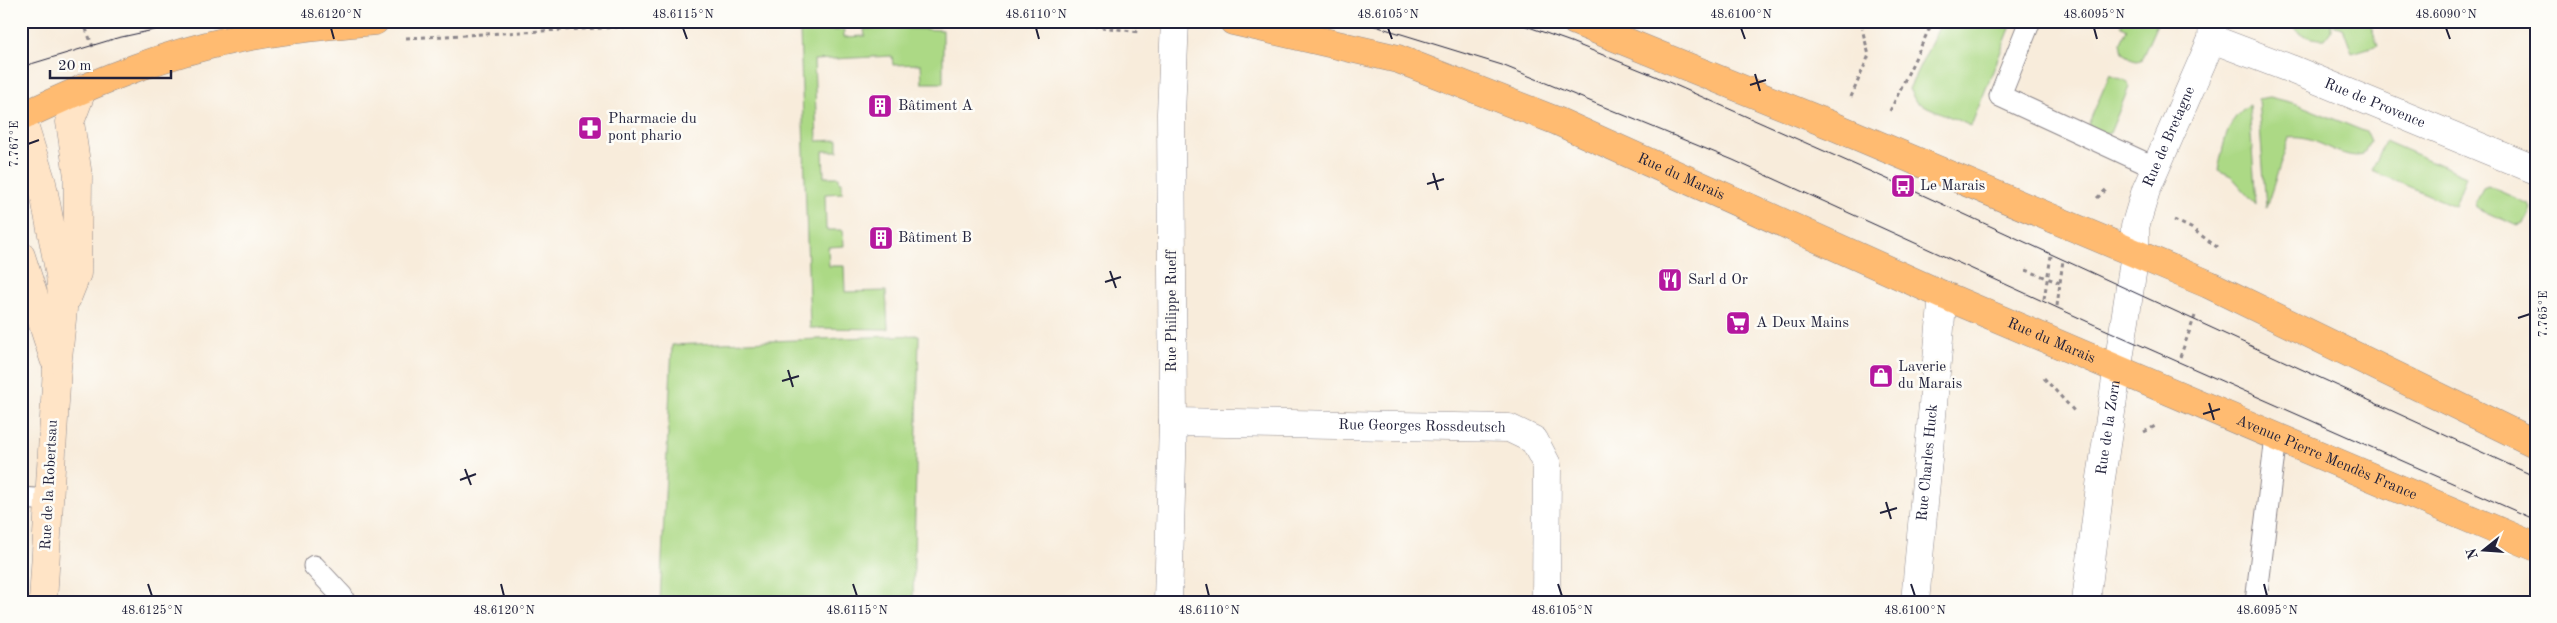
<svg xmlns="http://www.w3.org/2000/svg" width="2557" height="623" viewBox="0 0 2557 623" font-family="'Old Standard TT',serif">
<rect width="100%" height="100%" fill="#fdfcf7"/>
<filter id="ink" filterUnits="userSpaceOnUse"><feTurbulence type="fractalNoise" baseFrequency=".02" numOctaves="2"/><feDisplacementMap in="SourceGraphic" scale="10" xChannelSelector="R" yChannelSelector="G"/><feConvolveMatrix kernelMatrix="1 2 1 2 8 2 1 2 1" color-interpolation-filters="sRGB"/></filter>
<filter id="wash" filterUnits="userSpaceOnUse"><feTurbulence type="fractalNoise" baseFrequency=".0096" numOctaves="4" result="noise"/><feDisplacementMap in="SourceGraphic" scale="20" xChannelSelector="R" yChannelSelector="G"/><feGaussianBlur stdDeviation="1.12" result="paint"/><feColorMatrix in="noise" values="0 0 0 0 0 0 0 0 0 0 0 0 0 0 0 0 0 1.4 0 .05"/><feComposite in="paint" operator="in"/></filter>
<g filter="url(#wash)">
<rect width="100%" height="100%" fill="#f8ecdb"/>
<!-- green -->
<g fill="#acd985" stroke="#677e60">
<polygon points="1942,21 2013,21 1971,126 1916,102 1909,89"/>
<polygon points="2123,21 2156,21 2157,24 2141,60 2136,61 2123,53 2121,43 2127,29 2121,25"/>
<path d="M2286,21h83l9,24 -26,8 -9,-25 -12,-3v6l-6,8c-15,1 -29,-6 -39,-18z"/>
<polygon points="891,28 943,30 943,83 922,83 921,64 893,65 892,56 814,60 817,141 838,140 838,151 823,151 824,177 839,177 839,182 842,182 842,193 825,194 826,230 843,230 844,246 828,247 829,266 844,266 845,292 886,291 888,329 810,328 800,31 844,30 844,37 865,36 864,29"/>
<polygon points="2110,74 2128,82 2129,87 2110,133 2105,134 2088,125"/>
<path d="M2270,97l27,7 69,28 4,9 -7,14c-22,6 -46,-21 -74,-17l-23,70 -8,-109z"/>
<path d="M2249,105l7,99 -25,-28 -13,-6c6,-25 8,-51 31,-65z"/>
<polygon points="2385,141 2466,176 2455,206 2372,171"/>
<polygon points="2488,186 2529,204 2531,208 2524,224 2517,226 2476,207 2475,203 2483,188"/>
<polygon points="919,335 913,602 660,602 672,345"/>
</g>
</g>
<g filter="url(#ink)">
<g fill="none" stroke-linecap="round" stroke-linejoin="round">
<defs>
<g id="lane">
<polyline points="2030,21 2000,96 2156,168"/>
<polyline points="21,498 49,500"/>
<polyline points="314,566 342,596 344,602"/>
<polyline points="2256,602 2276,437"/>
</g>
<g id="street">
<path id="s1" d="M2212,39l79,30 245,101"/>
<path id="s2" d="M1173,422l336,6 25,12 13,25 -1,137"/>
<polyline points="1168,602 1173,422 1171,113 1175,21"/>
<path id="s3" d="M1915,602l28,-307"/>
<path id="s4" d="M2086,602l15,-124 34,-224v-27l11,-37 66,-151 1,-18"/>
</g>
<g id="secondary">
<polyline points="21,116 42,183 60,275 63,309 57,368 43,602"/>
<polyline points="21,256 54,359"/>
<polyline points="67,298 77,273 78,176 70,122 83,88"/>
</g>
<g id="primary">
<path id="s5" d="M1233,21l165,38 159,62 386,174 593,252"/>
<polyline points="1575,21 1838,128 2208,284 2536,444"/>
<path d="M21,117c60,-28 121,-55 185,-71 55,-14 112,-20 169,-25"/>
</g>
</defs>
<!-- lane casing -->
<use href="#lane" stroke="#8d878b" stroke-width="23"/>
<!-- street casing -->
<use href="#street" stroke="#8d878b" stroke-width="29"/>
<!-- secondary casing -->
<use href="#secondary" stroke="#8d878b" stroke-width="29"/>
<!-- primary casing -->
<use href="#primary" stroke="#8d878b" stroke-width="29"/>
<!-- path -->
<g stroke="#8d878b" stroke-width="3" stroke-dasharray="4 4" stroke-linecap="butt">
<polyline points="83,21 93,47"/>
<polyline points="1054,21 1140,32"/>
<polyline points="406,38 737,21"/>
<polyline points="1851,97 1869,55 1862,29"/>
<polyline points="1890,111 1933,21"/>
<polyline points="2097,198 2108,188"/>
<polyline points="2174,220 2191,228 2217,247"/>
<polyline points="2026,270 2060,283"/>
<polyline points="2044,299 2051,256"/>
<polyline points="2057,306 2063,260"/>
<polyline points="2180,357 2195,316"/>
<polyline points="2044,378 2075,412"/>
<polyline points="2144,432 2157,425"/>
</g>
<!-- lane -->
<use href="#lane" stroke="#fff" stroke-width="21"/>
<!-- street -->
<use href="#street" stroke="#fff" stroke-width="28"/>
<!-- secondary -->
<use href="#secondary" stroke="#ffe4c6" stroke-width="28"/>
<!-- primary -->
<use href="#primary" stroke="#ffbb71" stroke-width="28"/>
<!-- tram -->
<g stroke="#22223b" stroke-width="1">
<polyline points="1359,21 1502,65 1733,160 2095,325 2536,520"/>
<polyline points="1512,21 1571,42 1655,76 1903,186 2536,477"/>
<polyline points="21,67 117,38 195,21"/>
</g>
</g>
</g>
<!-- ticks -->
<path fill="none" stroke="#22223b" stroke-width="2" d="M331,28l3,11M683,28l4,11M1036,28l3,11M1388,28l4,11M1741,28l4,11M2094,28l3,11M2446,28l4,11M1755,74l5,17M1750,85l16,-5M28,144l11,-4M1433,173l5,17M1427,184l17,-5M1110,271l6,17M1105,282l16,-5M2518,318l12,-4M788,370l5,17M782,381l17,-5M2209,403l5,17M2203,414l17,-5M465,469l6,16M460,480l16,-6M1886,502l5,17M1880,513l17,-5M148,584l4,12M501,584l3,12M853,584l4,12M1206,584l3,12M1558,584l4,12M1911,584l4,12M2264,584l3,12"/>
<!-- icons -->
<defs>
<symbol id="building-square" viewBox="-11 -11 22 22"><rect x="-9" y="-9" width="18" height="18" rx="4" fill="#b5179e" stroke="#fdfcf7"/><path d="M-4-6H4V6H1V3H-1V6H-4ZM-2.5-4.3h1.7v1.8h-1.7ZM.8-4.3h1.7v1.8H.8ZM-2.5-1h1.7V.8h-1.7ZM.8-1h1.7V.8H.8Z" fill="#fff"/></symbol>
<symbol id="pharmacy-square" viewBox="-11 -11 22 22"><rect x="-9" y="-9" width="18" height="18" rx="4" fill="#b5179e" stroke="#fdfcf7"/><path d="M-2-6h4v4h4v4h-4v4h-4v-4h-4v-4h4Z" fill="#fff"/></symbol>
<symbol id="bus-square" viewBox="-11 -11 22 22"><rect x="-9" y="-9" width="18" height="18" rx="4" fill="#b5179e" stroke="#fdfcf7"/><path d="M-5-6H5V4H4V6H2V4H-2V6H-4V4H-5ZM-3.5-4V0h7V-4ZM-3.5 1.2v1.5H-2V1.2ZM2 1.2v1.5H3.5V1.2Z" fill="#fff"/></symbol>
<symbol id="restaurant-square" viewBox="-11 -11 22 22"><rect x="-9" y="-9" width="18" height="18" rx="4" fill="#b5179e" stroke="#fdfcf7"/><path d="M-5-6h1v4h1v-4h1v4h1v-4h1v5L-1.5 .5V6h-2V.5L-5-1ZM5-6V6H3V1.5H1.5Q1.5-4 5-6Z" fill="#fff"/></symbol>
<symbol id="supermarket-square" viewBox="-11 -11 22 22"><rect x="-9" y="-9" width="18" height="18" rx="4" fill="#b5179e" stroke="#fdfcf7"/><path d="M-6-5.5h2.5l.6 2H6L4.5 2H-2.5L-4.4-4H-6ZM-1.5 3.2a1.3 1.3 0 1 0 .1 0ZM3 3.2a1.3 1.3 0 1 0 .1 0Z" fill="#fff"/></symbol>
<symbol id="shop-square" viewBox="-11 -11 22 22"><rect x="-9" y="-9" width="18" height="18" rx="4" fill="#b5179e" stroke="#fdfcf7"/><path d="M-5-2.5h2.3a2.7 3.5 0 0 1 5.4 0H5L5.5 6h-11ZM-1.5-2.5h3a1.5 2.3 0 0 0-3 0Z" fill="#fff"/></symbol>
</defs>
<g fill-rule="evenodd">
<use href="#building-square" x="866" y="92" width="28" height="28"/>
<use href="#pharmacy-square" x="576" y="114" width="28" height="28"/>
<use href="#bus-square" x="1889" y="172" width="28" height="28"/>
<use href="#building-square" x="867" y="224" width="28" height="28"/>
<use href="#restaurant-square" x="1656" y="266" width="28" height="28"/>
<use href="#supermarket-square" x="1724" y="309" width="28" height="28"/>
<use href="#shop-square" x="1867" y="362" width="28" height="28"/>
</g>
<g text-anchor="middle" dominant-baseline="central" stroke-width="5" stroke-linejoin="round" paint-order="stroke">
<!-- street labels -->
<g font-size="15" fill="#22223b" stroke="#fdfcf7">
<text stroke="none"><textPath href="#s1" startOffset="175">Rue de Provence</textPath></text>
<text stroke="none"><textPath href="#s4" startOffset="475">Rue de Bretagne</textPath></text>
<text stroke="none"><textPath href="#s5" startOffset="476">Rue du Marais</textPath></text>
<text transform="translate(1172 311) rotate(-90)">Rue Philippe Rueff</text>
<text stroke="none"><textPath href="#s5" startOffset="881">Rue du Marais</textPath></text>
<text stroke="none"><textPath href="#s2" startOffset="249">Rue Georges Rossdeutsch</textPath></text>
<text stroke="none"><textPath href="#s4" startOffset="176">Rue de la Zorn</textPath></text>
<text stroke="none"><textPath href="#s5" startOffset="1180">Avenue Pierre Mendès France</textPath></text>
<text stroke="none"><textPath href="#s3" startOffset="140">Rue Charles Huck</textPath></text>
<text transform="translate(50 485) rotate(-87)">Rue de la Robertsau</text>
</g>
<!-- poi labels -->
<g font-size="15" fill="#22223b" stroke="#fdfcf7" text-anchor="start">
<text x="898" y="106">Bâtiment A</text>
<text x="608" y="119">Pharmacie du<tspan x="608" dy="17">pont phario</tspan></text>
<text x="1920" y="186">Le Marais</text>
<text x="898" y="238">Bâtiment B</text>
<text x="1688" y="280">Sarl d Or</text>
<text x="1756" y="323">A Deux Mains</text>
<text x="1898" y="367">Laverie<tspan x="1898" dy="17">du Marais</tspan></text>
</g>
</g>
<!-- margin -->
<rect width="2557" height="623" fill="none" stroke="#fdfcf7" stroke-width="55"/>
<!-- north arrow -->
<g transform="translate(2484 550) rotate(253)" stroke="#fdfcf7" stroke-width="4" paint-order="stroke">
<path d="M0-4L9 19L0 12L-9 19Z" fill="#22223b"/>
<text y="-8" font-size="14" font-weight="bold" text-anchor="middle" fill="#22223b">N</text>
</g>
<!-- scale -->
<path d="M50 70v8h121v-8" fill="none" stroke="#22223b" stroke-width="2.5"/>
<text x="58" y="70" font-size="15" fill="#22223b" stroke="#fdfcf7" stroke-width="4" paint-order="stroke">20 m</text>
<rect x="28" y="28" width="2502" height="568" fill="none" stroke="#22223b" stroke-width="2"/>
<g font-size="12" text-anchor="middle" fill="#22223b">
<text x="331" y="18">48.6120°N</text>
<text x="683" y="18">48.6115°N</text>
<text x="1036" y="18">48.6110°N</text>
<text x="1388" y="18">48.6105°N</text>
<text x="1741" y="18">48.6100°N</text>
<text x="2094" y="18">48.6095°N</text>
<text x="2446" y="18">48.6090°N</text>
<text transform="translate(14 144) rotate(-90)" y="4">7.767°E</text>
<text transform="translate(2543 314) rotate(-90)" y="4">7.765°E</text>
<text x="152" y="614">48.6125°N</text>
<text x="504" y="614">48.6120°N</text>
<text x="857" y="614">48.6115°N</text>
<text x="1209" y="614">48.6110°N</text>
<text x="1562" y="614">48.6105°N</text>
<text x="1915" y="614">48.6100°N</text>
<text x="2267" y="614">48.6095°N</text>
</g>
</svg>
